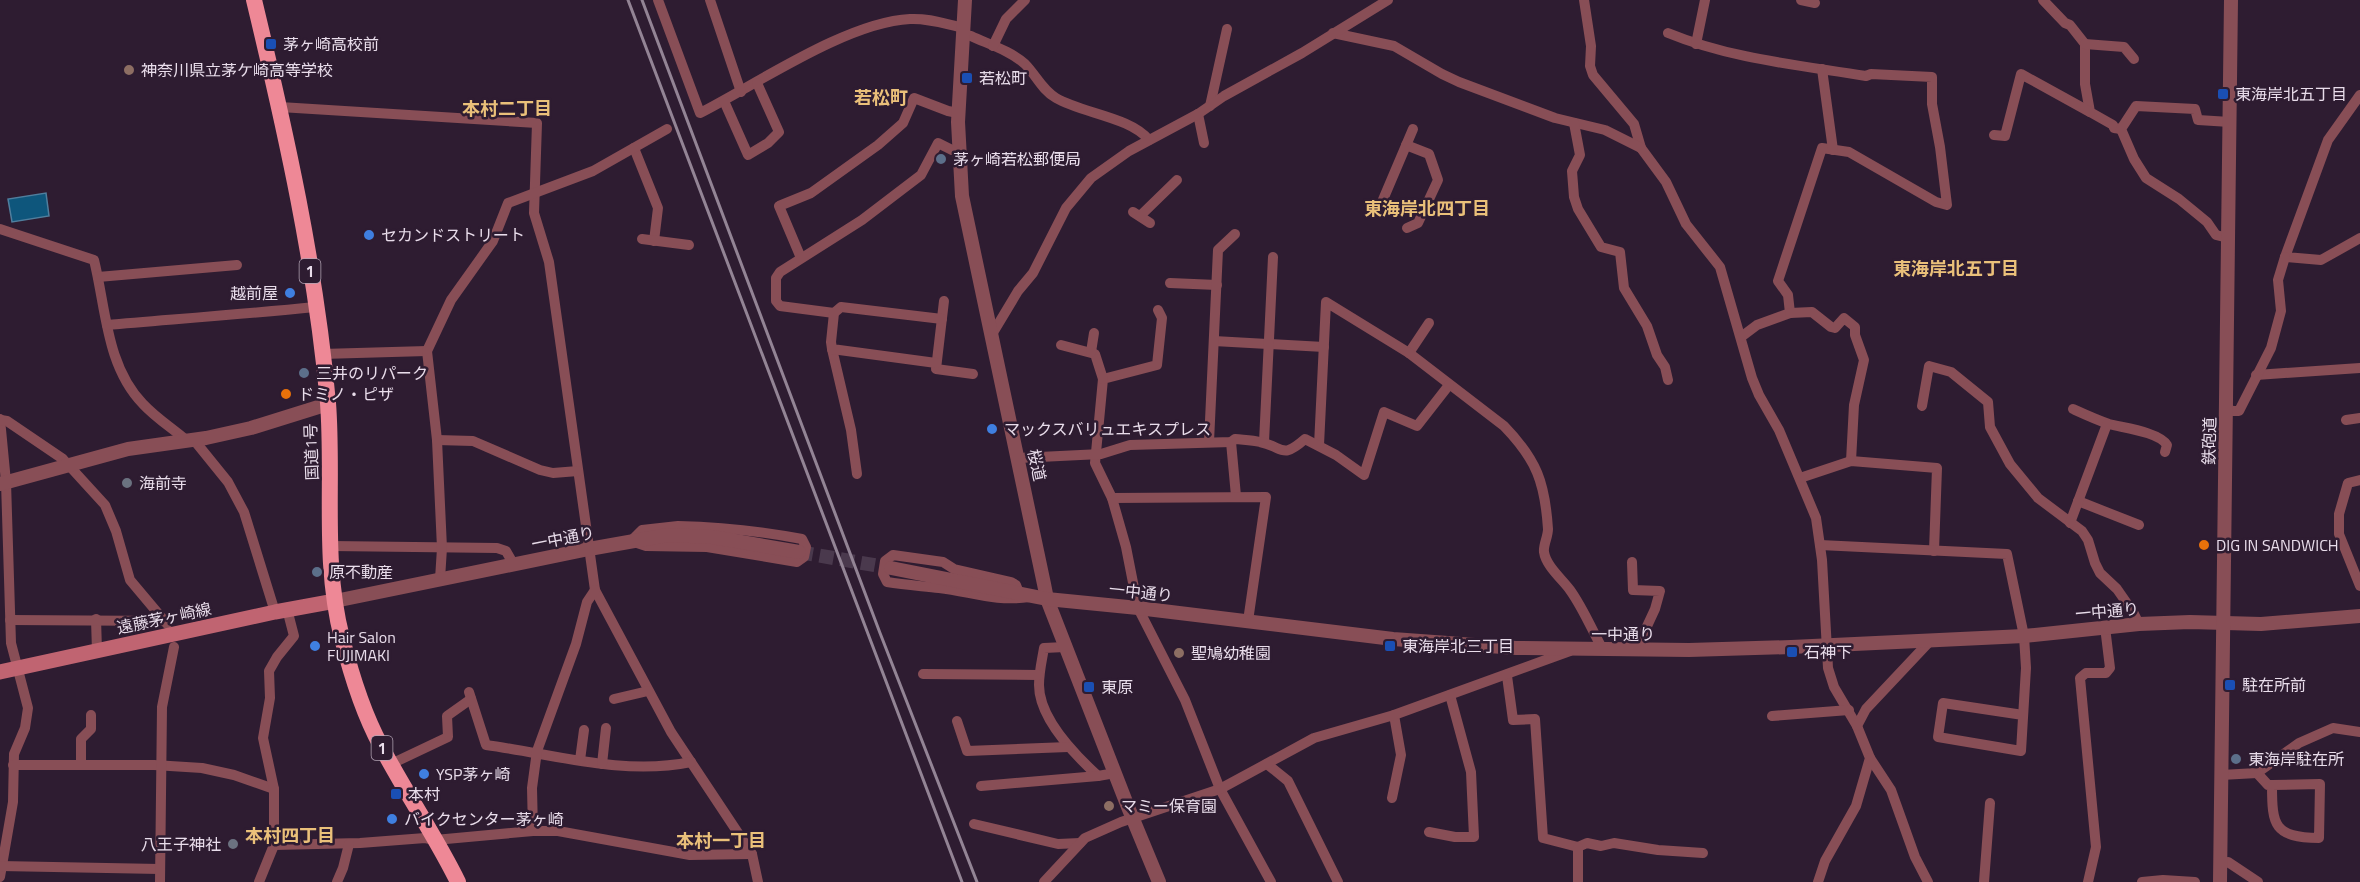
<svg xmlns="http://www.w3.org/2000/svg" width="2360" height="882" viewBox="0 0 2360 882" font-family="'Titillium Web','Noto Sans JP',sans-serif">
<rect width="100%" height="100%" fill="#2e1c31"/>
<!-- water -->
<polygon fill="#0e567c" stroke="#507e9d" stroke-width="1.5" points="46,193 49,216 12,222 8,199"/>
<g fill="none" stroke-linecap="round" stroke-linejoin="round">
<!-- tertiary-tunnel -->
<polyline stroke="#4a394d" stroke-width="14" stroke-dasharray="14 7" stroke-linecap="butt" points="799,552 891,568"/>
<!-- minor -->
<g stroke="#884e56" stroke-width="10">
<path d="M658,0l42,113c57,-29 147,-91 210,-94 19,-1 35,5 54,9"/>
<polyline points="710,0 741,92"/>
<polyline points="1584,0 1591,46 1590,66 1593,75 1634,124 1641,148"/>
<polyline points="1801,0 1815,3"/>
<polyline points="2043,0 2065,23 2070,25 2085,44 2085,84 2090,112 2113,125 2114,128 2121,129"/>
<polyline points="1333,33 1394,46 1442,74 1459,82 1555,118 1605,130 1641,148 1666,182 1686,224 1720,267 1752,378 1759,395 1779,430 1816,518 1822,560 1828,668 1834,687 1857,726 1870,758 1856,806 1825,861 1818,882"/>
<path d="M1668,33c63,26 131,32 198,43l5,-2 61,3v27l8,43 7,58 -11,-3 -87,-50 -27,-4 -44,133 10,14 2,18 -33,12 -16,12"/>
<path d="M964,35l7,1c17,8 40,15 54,28 11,11 17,26 31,34 25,15 75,19 93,42"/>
<polyline points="1696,44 1705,0"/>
<polyline points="2085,44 2124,47 2134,59"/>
<polyline points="993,46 1006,19 1025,0"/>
<polyline points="1822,69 1833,150"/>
<polyline points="2360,95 2328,140 2285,257 2321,260 2360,238"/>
<polyline points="724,101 748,155 768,143 779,132 757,83"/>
<polyline points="1210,106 1227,29"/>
<polyline points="280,107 537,123 534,213 549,262 595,590 671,732 752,854 758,882"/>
<polyline points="1198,114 1204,143"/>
<polyline points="1574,123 1580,155 1572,171 1574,197 1578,209 1601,247 1620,252 1624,288 1647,326 1657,355 1665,367 1668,380"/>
<polyline points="1994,135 2005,136 2021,74 2090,112"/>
<polyline points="1406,145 1429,154 1438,180 1418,223 1407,228"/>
<polyline points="634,148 658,208 654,241"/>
<polyline points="1382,202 1413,129"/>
<polyline points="1133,212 1150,223"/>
<polyline points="1140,216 1177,180"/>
<path d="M0,229l94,31c12,48 12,106 49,144 13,14 29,24 43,36"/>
<polyline points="2228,238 2216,235 2207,222 2179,199 2146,178 2134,159 2121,129 2136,106 2195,109 2198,120 2230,122"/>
<polyline points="642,239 689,245"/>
<polyline points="801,258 779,206 811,193 878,145 903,123 914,98 948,111 958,113"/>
<polyline points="98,277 237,265"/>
<polyline points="1170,283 1217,285"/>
<polyline points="944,301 936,369 973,374"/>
<polyline points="1158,310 1162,318 1157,365 1103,379 1095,463 1112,498 1126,547 1138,608 1185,700 1220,789 1271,882"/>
<polyline points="834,313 780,306 776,301 776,278 780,272 862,220 921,175 938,143 952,150 958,149"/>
<polyline points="1790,313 1812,312 1831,327 1835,328 1844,318 1855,327 1855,335 1864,360 1854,405 1851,461"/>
<path d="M107,325c70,-6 139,-11 208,-18"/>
<polyline points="991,336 1018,291 1033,273 1066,208 1091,178 1129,151 1198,114 1224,96 1302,53 1388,0"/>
<polyline points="1214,341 1324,347"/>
<polyline points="1061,345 1095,354 1103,379"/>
<polyline points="832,349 851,430 857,474"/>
<polyline points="1091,352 1094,333"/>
<polyline points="1409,353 1429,323"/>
<polyline points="322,354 427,351"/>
<polyline points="936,363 832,349 831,342 834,313 841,307 942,319"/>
<polyline points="2256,375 2360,368"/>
<polyline points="1922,406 1929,366 1951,372 1988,402 1990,427 2010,464 2038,498 2082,531 2088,540 2095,563 2100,573 2117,589 2133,612 2139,624"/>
<polyline points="2226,407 2232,411 2239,411 2271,348 2281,311 2278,280 2285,257"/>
<path d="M2073,409c11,5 24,11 36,15 15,4 50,8 58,21l-2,7"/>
<polyline points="0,419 6,482 11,643 28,708 25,728 14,754 13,802 0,877"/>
<polyline points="1,420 7,421 63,459 105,505 116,531 130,580 167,624"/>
<polyline points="2346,420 2360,418"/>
<polyline points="194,440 228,482 244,512 275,612"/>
<polyline points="437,440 473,441 540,470 553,473 578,471"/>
<polyline points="1209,442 1218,250 1235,234"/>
<polyline points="1231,442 1236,496"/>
<polyline points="1264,442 1273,257"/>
<path d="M1319,445l7,-143 83,51 95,73c33,34 41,57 44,103 0,8 -5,16 -4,23 2,14 18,27 26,38 13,18 22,40 33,60"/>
<path d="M1019,458l82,-4 29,-9 101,-3 4,-3c9,1 17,1 25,3 24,5 21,18 45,-3l31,16 28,20 20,-63 33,14 32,-41"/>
<polyline points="1800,478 1851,461 1937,468 1934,551"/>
<polyline points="2360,480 2348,483 2339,514 2339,534 2360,586"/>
<polyline points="1112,498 1266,497 1248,621"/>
<polyline points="2078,501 2139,525"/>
<polyline points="2070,523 2107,424"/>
<path d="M678,526c42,1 83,5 124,13l4,8 -2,10 -7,5 -90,-15 -61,-1 -15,-5 11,-11z"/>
<polyline points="1820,545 2007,554 2024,636 2026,668 2021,751 1938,737 1943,703 2023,715"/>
<polyline points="331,546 497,548 506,551 514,565"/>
<polyline points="1632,562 1633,590 1660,591 1655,609 1636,650"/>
<polyline points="440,579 442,548 437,440 427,351 451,300 493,241 508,203 593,171 667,129"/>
<path d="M1020,595l-4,-10 -5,-3 -57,-13 -11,-7 -50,-7 -8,6 -2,13 4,8c18,3 35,4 52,6 33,4 57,14 90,9"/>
<polyline points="96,619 97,651"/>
<polyline points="10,620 166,621"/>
<path d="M1065,647l-21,1c-2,12 -5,24 -5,37 0,33 36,70 59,91"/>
<polyline points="923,674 1039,675"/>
<polyline points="1507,676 1513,720 1535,719 1543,838 1578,847 1587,843 1601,846 1614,843 1658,850 1703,853"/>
<path d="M469,692l17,53c67,9 137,31 205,17"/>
<polyline points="614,699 648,691"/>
<polyline points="1772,716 1849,710"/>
<polyline points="957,721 967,751 1068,747"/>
<polyline points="1857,726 1866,709 1930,641"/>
<polyline points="1870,758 1891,790 1915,857 1928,882"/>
<polyline points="580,760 584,730"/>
<polyline points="81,764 81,739 91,729 91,715"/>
<polyline points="391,764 448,737 447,716 471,699"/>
<polyline points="602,764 606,728"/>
<polyline points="1267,764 1288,781 1338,882"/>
<polyline points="13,765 154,765 202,768 234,775 274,789"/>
<path d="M2257,773l11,12h4c0,41 2,52 47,53l1,-54 -48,1"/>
<polyline points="2221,775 2257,773 2299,743 2333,728 2360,732"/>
<polyline points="981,786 1098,776 1115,773"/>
<polyline points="1392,798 1401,755 1394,715"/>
<polyline points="974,824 1058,844 1080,843"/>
<polyline points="533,831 532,788 537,751 576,644 587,602 595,590"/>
<polyline points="1429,832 1455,837 1474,837 1471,772 1450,695"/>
<polyline points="274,845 360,843 425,838 435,840 533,831 558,831 690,855 752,854"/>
<polyline points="2220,865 2228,862 2258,882"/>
<polyline points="0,866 160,869"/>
<polyline points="160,882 162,707 174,647"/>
<polyline points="259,882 274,845 274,789 263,738 270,698 269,671 277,657 294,636 287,609"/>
<polyline points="337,882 343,868 349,844"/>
<polyline points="1044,882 1085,838 1121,822 1220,789 1314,738 1394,715 1570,651"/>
<polyline points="1578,882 1578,847"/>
<polyline points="1984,882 1990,803"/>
<polyline points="2088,882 2096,847 2080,678 2086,673 2106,673 2110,668 2105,627"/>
<polyline points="2142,882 2163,880 2195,882"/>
</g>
<!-- tertiary -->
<g stroke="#884e56" stroke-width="14">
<polyline points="965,0 958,122 962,196 1044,584 1047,599 1128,807 1159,882"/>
<polyline points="0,484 128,449 206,438 251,428 328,404"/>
<polyline points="891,568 1047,599 1138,608 1393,639 1516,648 1689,650 1791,647 2024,636 2139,624 2190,622 2261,624 2360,616"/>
<polyline points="335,601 589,549 668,535 712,537 799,552"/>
<polyline points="2220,882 2231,0"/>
</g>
<!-- secondary -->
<polyline stroke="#c06471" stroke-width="15" points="0,672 275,612 335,601"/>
<!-- trunk -->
<path stroke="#ee8896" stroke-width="16" d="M254,0c32,133 62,267 74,403 6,78 -6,158 14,235 9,36 21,75 39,108 24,46 54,89 77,136"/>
<!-- rail -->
<g stroke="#938495" stroke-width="3">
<polyline points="628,0 962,882"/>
<polyline points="642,0 880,633 977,882"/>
</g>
</g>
<!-- markers -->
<g fill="#1a4fb4" stroke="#2e1c31" stroke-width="2">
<rect x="265" y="38" width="12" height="12" rx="3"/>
<rect x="961" y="72" width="12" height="12" rx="3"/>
<rect x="2217" y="88" width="12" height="12" rx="3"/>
<rect x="1384" y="640" width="12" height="12" rx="3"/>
<rect x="1786" y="646" width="12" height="12" rx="3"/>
<rect x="2224" y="679" width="12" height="12" rx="3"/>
<rect x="1083" y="681" width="12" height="12" rx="3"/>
<rect x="390" y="788" width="12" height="12" rx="3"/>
</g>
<g fill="#8d6e63" stroke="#2e1c31" stroke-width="2">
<circle cx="129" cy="70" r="6"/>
<circle cx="1179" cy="653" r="6"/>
<circle cx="1109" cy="806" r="6"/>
</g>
<g fill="#5c6f8a" stroke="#2e1c31" stroke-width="2">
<circle cx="941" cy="159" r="6"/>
<circle cx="304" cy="373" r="6"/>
<circle cx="317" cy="572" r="6"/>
<circle cx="2236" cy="759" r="6"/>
</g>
<g fill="#3f7fe0" stroke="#2e1c31" stroke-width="2">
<circle cx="369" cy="235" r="6"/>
<circle cx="290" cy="293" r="6"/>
<circle cx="992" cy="429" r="6"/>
<circle cx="315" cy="646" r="6"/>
<circle cx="424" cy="774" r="6"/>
<circle cx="392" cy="819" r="6"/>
</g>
<g fill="#e8710a" stroke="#2e1c31" stroke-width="2">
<circle cx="286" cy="394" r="6"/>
<circle cx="2204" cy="545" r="6"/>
</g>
<g fill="#6b7280" stroke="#2e1c31" stroke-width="2">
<circle cx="127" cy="483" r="6"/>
<circle cx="233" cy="844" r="6"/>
</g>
<g text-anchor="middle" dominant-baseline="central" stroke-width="5" stroke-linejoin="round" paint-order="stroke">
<!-- shield labels -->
<g fill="#2e1c31" stroke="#b1a3b3" stroke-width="1.5">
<rect x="299.5" y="259" width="21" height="24" rx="4.5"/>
<rect x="371.5" y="736" width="21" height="24" rx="4.5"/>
</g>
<g font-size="15" font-weight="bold" fill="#e9ddeb">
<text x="310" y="271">1</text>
<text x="382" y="748">1</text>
</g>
<!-- poi labels -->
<g font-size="16" fill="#e9ddeb" stroke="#2e1c31" text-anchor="start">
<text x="283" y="44">茅ヶ崎高校前</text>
<text x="141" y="70">神奈川県立茅ケ崎高等学校</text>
<text x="979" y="78">若松町</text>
<text x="2235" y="94">東海岸北五丁目</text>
<text x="953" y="159">茅ヶ崎若松郵便局</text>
<text x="381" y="235">セカンドストリート</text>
<text x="278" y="293" text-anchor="end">越前屋</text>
<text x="316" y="373">三井のリパーク</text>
<text x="298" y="394">ドミノ・ピザ</text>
<text x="1004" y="429">マックスバリュエキスプレス</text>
<text x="139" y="483">海前寺</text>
<text x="2216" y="545">DIG IN SANDWICH</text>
<text x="329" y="572">原不動産</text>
<text x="327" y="637">Hair Salon<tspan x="327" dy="18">FUJIMAKI</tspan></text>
<text x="1402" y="646">東海岸北三丁目</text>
<text x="1804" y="652">石神下</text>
<text x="1191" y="653">聖鳩幼稚園</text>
<text x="2242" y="685">駐在所前</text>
<text x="1101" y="687">東原</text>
<text x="2248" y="759">東海岸駐在所</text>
<text x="436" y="774">YSP茅ヶ崎</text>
<text x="408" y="794">本村</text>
<text x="1121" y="806">マミー保育園</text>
<text x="404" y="819">バイクセンター茅ヶ崎</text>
<text x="221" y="844" text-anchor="end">八王子神社</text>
</g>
<!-- street labels -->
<g font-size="16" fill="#e9ddeb" stroke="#2e1c31">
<text transform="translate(2209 441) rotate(-89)">鉄砲道</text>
<text transform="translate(311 452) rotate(-92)">国道1号</text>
<text transform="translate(1037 465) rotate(78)">桜道</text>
<text transform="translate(563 538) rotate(-11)">一中通り</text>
<text transform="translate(1141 592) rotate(6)">一中通り</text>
<text transform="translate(2107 611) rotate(-5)">一中通り</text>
<text transform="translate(164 618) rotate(-12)">遠藤茅ヶ崎線</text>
<text x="1623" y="634">一中通り</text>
</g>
<!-- neighbourhood labels -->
<g font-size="18" font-weight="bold" fill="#eac07a" stroke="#2e1c31">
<text x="881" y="97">若松町</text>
<text x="507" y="108">本村二丁目</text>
<text x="1427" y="208">東海岸北四丁目</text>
<text x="1956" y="268">東海岸北五丁目</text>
<text x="290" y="835">本村四丁目</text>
<text x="721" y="840">本村一丁目</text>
</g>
</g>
</svg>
